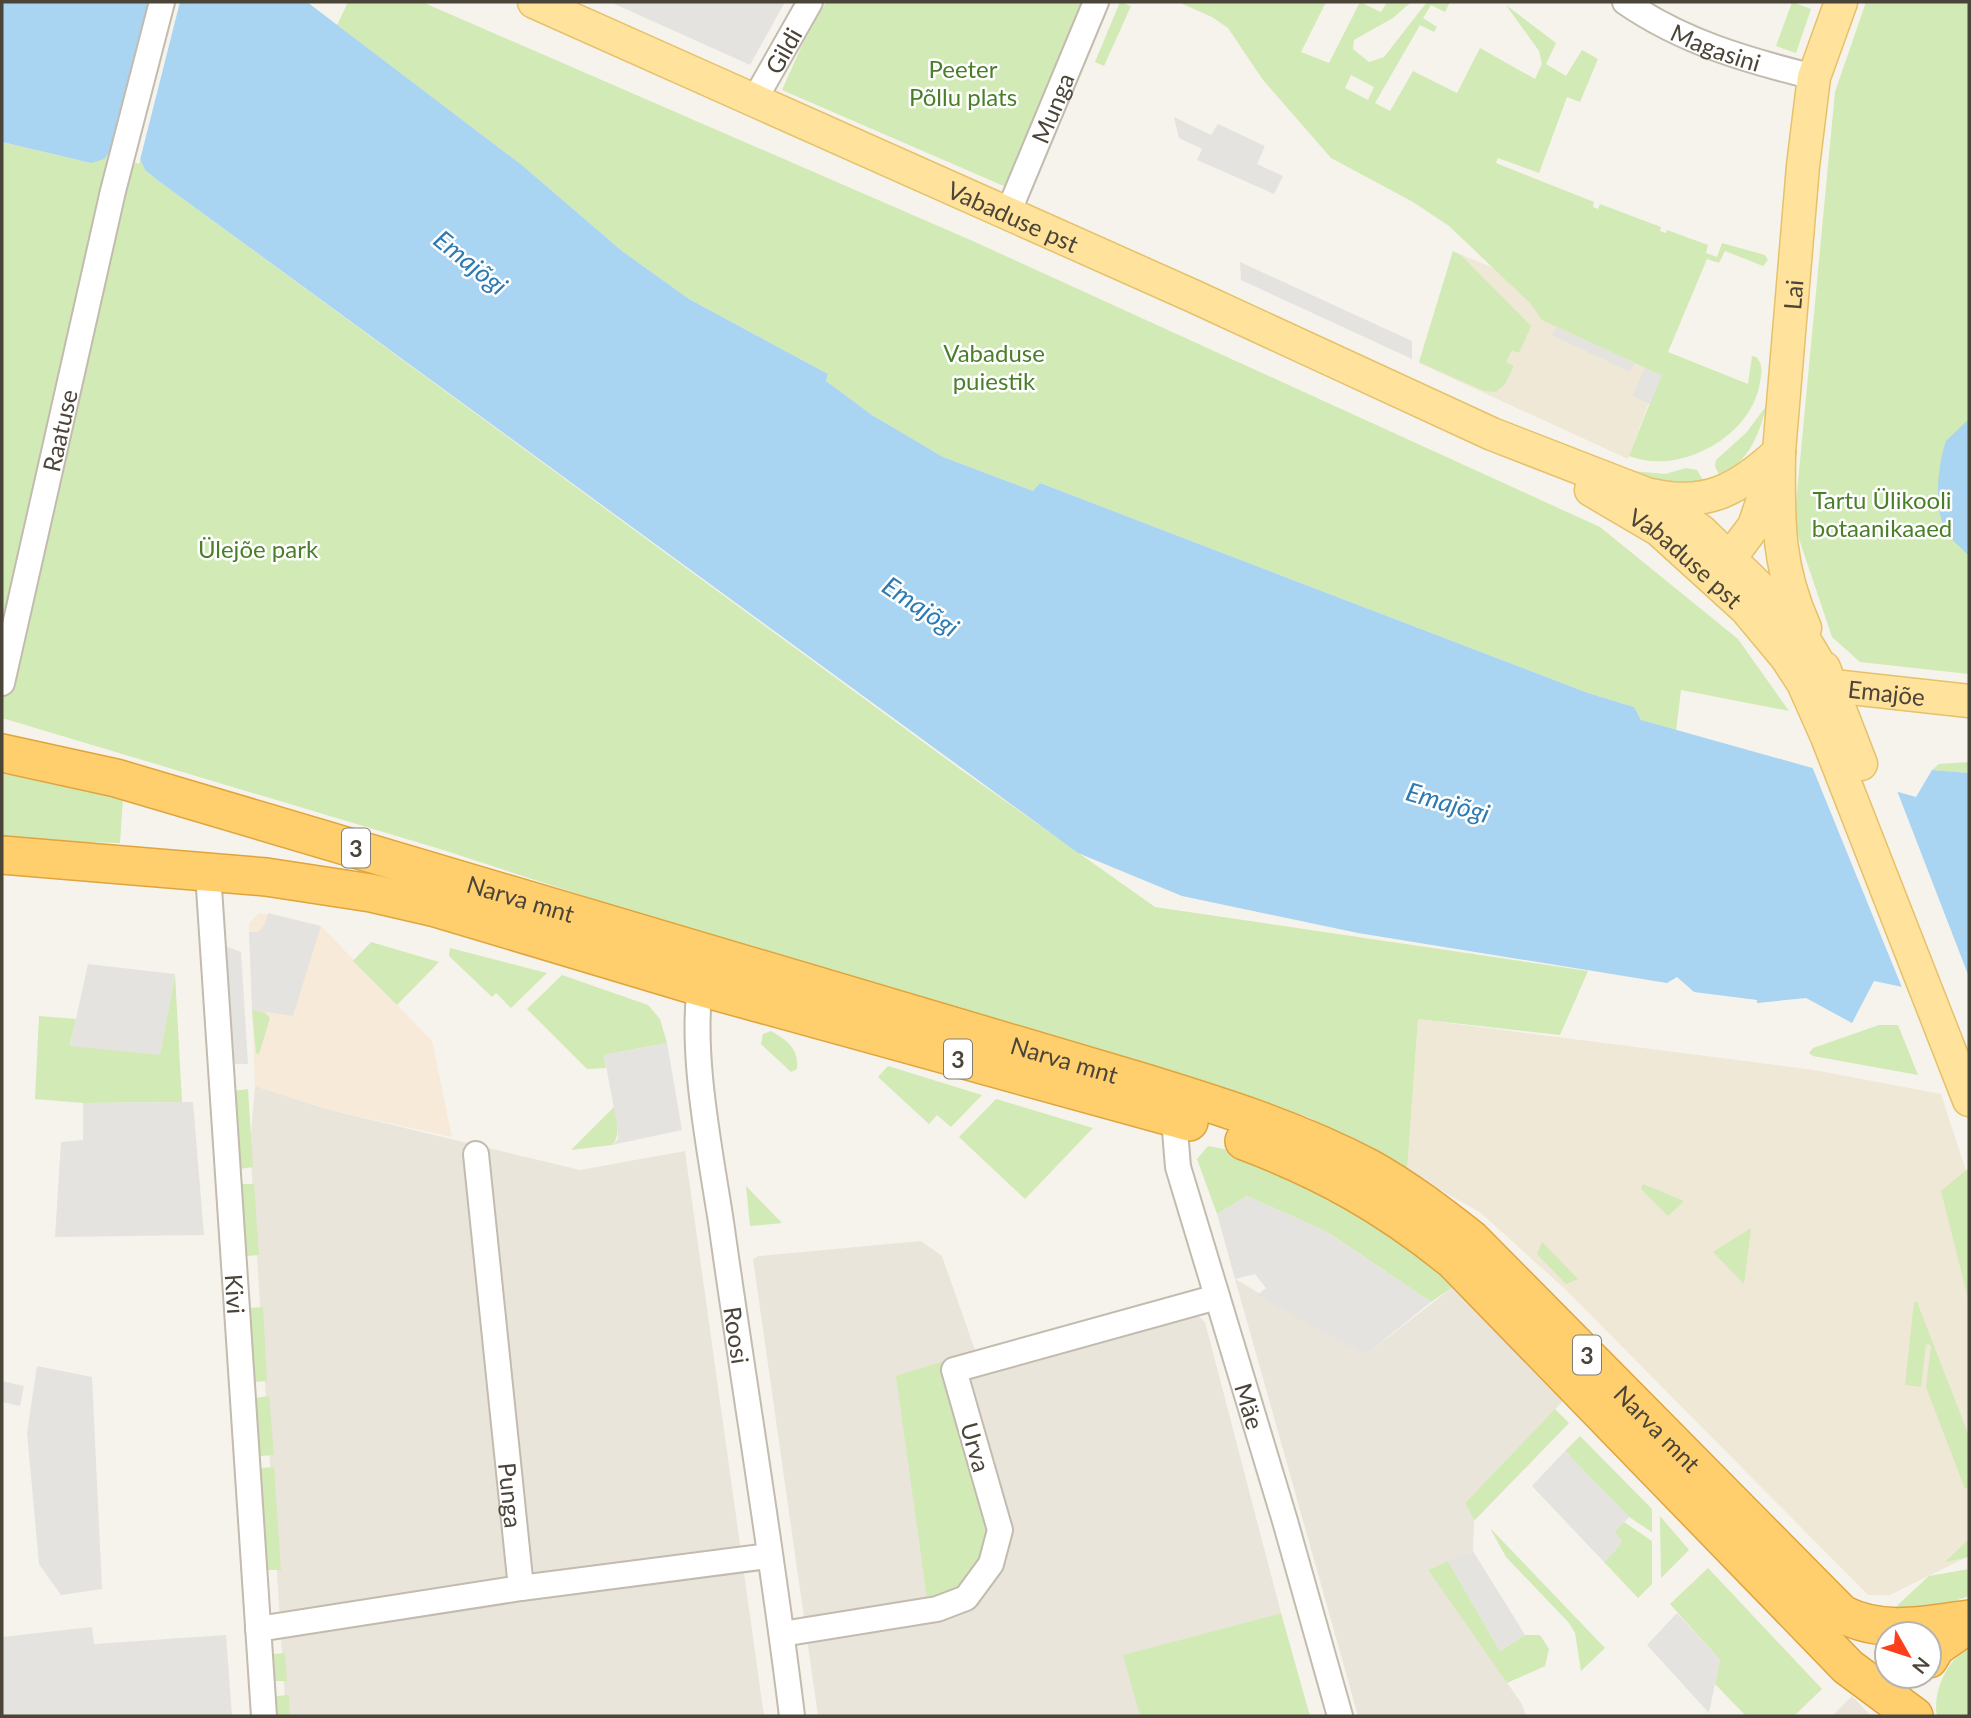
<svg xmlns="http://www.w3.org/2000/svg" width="1971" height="1718" viewBox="0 0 1971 1718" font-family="Lato,sans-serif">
<rect width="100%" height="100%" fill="#f6f3ec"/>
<!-- residential -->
<g fill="#eae5da">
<polygon points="255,1086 326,1109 580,1170 685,1151 764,1716 286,1716 250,1146"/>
<polygon points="921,1241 942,1256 976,1353 1194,1312 1205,1322 1281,1613 1124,1655 1140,1716 818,1716 753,1259 759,1256"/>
<polygon points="1235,1279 1365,1355 1453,1287 1566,1398 1465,1503 1474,1521 1473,1551 1428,1570 1522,1704 1526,1716 1358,1716"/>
<polygon points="1852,1696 1871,1716 1832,1716"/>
</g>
<!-- commercial -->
<polygon fill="#f7ead8" points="259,913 321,926 432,1041 452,1137 326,1109 255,1086 249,923"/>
<!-- education -->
<g fill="#efe8d6">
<polygon points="1453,251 1671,343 1628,459 1419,363"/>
<polygon points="1418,1019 1814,1070 1941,1094 1969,1180 1969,1556 1890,1595 1868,1595 1565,1289 1481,1213 1407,1171"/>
</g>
<!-- green -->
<g fill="#d2eab5" fill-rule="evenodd">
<polygon points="348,2 422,2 975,242 1600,527 1738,639 1789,711 1681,690 1676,731 1641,720 1634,707 1588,693 1040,483 1033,491 943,457 872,415 826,381 828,374 689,299 622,251 523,166 337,25"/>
<polygon points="826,2 1085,2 1006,187 782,90 803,43"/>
<polygon points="1120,2 1131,6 1104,66 1095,62"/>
<path d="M1178,2h148l-25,50 28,11 31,-61 21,10 6,-10h24l-18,16 -39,22 -1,9 16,13 15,-5 43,-55h23l-5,10 -14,-7 -8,13 14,9 -3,5 -14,-7 -45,78 15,8 23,-40 44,22 23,-45 55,31 7,-15 -3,-13 -33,-46 50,38 -10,21 20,12 16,-26 16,9 -18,43 -13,-5 -28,76 -41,-15 -2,5 98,39 -1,5 5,2 2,-5 61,23 -1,4 6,2 1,-3 41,15 -2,8 11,4 5,-14 43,12 3,5 -5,6 -38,-15 -6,12 -12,-4 -39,93 80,32 4,-28 4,1c7,7 6,15 4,25 -8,55 -81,94 -131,74l32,-81 -119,-55 -12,-17 -81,-77 -36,-24 -82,-44 -68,-78 -35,-52 -16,-11zM1351,75l23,12 -6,13 -23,-12z"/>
<polygon points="1792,2 1811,9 1796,53 1776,46"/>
<polygon points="1866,2 1969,2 1969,674 1860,662 1832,637 1794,524 1835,92"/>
<polygon points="2,142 91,163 111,150 140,159 145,170 160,182 960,769 1155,907 1588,971 1560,1035 1418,1019 1407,1171 1308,1117 1121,1057 778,959 440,849 2,718"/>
<polygon points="1453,251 1463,257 1531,326 1519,353 1512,350 1506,362 1514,366 1505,384 1496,392 1484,391 1419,362"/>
<path d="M1767,405c-9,32 -17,54 -47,72l-5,-11 1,-6 30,-27z"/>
<path d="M1686,468l11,2 7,12c-26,4 -47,0 -71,-11l32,3z"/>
<polygon points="1969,762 1969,773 1932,770 1939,764"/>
<polygon points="2,774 50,780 123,798 120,843 9,840 2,836"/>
<polygon points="371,942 439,962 397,1005 353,961"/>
<polygon points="450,948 547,973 511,1008 496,993 492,997 449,956"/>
<polygon points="175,974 182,1102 83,1103 35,1099 39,1016 76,1019 70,1045 160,1054"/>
<polygon points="562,975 648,1005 660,1019 667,1043 604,1055 606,1068 587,1069 527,1009"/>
<polygon points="252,1010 264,1012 270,1018 259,1054 256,1053"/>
<polygon points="1879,1025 1898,1025 1918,1075 1813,1056 1809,1053 1813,1048"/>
<path d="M771,1031c16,9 28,18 26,38l-6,3 -30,-28 2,-10z"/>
<polygon points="888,1066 982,1095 951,1127 937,1115 929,1124 878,1077"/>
<polygon points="248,1089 253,1167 239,1169 234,1091"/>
<polygon points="996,1099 1093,1128 1025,1199 959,1137"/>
<path d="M614,1107c2,13 8,28 -2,38l-41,5z"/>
<polygon points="1208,1146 1234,1151 1284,1169 1411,1246 1453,1287 1431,1302 1327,1232 1247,1196 1217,1214 1197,1159"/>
<polygon points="1969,1168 1969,1302 1941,1191"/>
<polygon points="240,1184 254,1184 259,1255 246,1256"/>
<polygon points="1643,1184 1684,1201 1668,1216 1641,1189"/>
<polygon points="746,1186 782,1223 750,1226"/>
<polygon points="1751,1228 1744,1284 1713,1252"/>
<polygon points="1542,1242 1578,1279 1566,1284 1537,1254"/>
<polygon points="1914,1302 1917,1302 1969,1436 1969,1487 1965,1489 1926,1387 1931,1345 1926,1344 1921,1387 1905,1385"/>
<polygon points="263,1307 267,1381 255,1382 249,1308"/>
<polygon points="944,1361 1000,1558 929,1612 896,1376"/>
<polygon points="269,1396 274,1455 260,1456 255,1398"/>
<polygon points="1555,1409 1569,1423 1474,1521 1465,1503"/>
<polygon points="1580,1436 1652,1509 1652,1532 1629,1517 1565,1451"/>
<polygon points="274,1467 281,1570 268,1570 260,1468"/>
<polygon points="1660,1516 1689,1550 1661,1578"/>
<polygon points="1624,1522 1652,1541 1652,1584 1638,1598 1604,1562 1619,1546 1614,1532"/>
<polygon points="1490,1528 1605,1648 1581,1671 1575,1633 1569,1623 1506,1557"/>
<polygon points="1969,1539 1969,1557 1945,1562"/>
<polygon points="1448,1561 1500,1651 1525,1635 1540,1635 1549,1649 1545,1666 1507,1683 1428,1570"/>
<polygon points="1708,1568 1822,1689 1794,1716 1746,1716 1715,1684 1720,1660 1670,1604"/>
<polygon points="1969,1569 1969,1596 1944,1605 1887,1615 1929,1576"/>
<polygon points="1281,1613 1310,1716 1140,1716 1123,1655"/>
<path d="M1969,1648v68h-32c-5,-23 10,-57 32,-68z"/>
<polygon points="285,1653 287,1681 275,1681 274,1654"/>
<polygon points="289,1695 290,1716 278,1716 276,1696"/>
</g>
<!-- parking -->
<g fill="#e5e3e0">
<polygon points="610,2 785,2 750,65"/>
<polygon points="1174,117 1211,135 1218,124 1265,146 1257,164 1283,176 1274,194 1197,160 1202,149 1179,138"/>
<polygon points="1240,262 1412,341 1412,359 1241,280"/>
<polygon points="1556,327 1635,363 1630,372 1552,335"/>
<polygon points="1645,368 1662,375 1650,404 1632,396"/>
<polygon points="268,913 321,926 293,1016 252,1010 249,932 258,932 264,926"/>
<polygon points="222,945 241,952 248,1064 231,1064"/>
<polygon points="88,964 175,974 160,1055 70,1046"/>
<polygon points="667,1043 682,1130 612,1145 618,1139 618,1130 604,1055"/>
<polygon points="193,1102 204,1235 55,1237 61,1142 83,1140 83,1103"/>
<polygon points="1247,1196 1327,1232 1431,1302 1365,1355 1257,1295 1266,1288 1255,1274 1235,1279 1217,1214"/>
<polygon points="37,1366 92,1377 102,1589 61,1595 39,1564 27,1433"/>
<polygon points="2,1381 24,1386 20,1406 2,1402"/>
<polygon points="1565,1451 1629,1517 1615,1532 1622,1541 1619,1546 1604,1562 1532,1486"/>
<polygon points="1473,1551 1525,1635 1500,1651 1448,1561"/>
<polygon points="1677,1613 1720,1660 1709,1713 1647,1645"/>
<polygon points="92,1627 94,1644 226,1635 232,1716 2,1716 2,1637"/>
</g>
<!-- water -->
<g fill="#a9d4f2">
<polygon points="2,2 307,2 523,166 622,251 689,299 828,374 826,381 872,415 943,457 1033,491 1040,483 1588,693 1634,707 1641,720 1916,797 1932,770 1969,773 1969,1001 1874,981 1852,1023 1806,998 1757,1003 1757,1000 1694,992 1677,977 1667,983 1358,933 1182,896 1078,853 160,182 145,170 140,159 111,150 104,159 91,163 2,142"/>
<path d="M1969,419v137c-7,-8 -18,-16 -23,-25 -13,-22 -8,-67 0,-90z"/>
</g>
<!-- pier -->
<g fill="#f6f3ec">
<polygon points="149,2 180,2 139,164 112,154 109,158"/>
<polygon points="1811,764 1896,788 1969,977 1969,1004 1903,990"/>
</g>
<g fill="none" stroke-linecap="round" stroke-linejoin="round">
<defs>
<g id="minor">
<path id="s1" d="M1625,2c58,40 121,58 189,75"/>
<path id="s2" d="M755,99l55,-97"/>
<path id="s3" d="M1008,213l88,-211"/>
<path id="s4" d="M2,683l111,-492 49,-189"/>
<path id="s5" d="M208,873l56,843"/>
<path id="s6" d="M702,974c-14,71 8,176 19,248 23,165 51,329 71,494"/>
<path id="s7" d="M1177,1104l-3,14 4,49 107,354 55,195"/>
<path id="s8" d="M476,1154l45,434 247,-32"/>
<polyline points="258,1629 521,1588"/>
<polyline points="782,1634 937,1609 966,1598 991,1564 1000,1530 954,1370 1217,1297"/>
</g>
<g id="major">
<path id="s9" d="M534,2l659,294 299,138 152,59 57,38 62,60 42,50 27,45"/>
<path d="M1779,452c-1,67 -2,114 26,176"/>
<path id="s10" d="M1591,490l68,40 87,79 40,48 17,26 24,54 142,363"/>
<path d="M1652,495c55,13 88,-7 127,-43"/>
<path id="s11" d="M1718,574l36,-48 25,-74 24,-286 11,-89 27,-75"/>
<polyline points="1824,668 1861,764"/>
<path id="s12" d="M1815,684l154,17"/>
</g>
<g id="highway">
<path id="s13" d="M2,753l114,25 1026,304c78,24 155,48 227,86 36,20 70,46 102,71l371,375c41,21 83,11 127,5"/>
<polyline points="2,855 266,877 371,893 436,908 700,987 1189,1122"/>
<path d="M1244,1141c80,30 144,66 210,120l394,406 66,49"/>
<polyline points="1929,1659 1936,1647 1969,1624"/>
</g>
</defs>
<!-- minor casing -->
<use href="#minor" stroke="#c2bbae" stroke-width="28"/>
<!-- major casing -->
<use href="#major" stroke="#e6c16a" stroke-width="35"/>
<!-- highway casing -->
<use href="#highway" stroke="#e0a43c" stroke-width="40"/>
<!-- minor -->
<use href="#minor" stroke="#fff" stroke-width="24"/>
<!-- major -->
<use href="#major" stroke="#ffe39c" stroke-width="32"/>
<!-- highway -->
<use href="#highway" stroke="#ffcf6e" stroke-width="37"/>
</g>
<g text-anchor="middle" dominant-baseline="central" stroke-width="5" stroke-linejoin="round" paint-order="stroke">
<!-- shield labels -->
<g fill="#fff" stroke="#817c74" stroke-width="2">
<rect x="342" y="828.5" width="28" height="39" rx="5"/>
<rect x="944" y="1039.5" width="28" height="39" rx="5"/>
<rect x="1573" y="1335.5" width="28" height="39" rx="5"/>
</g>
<g font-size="23" font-weight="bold" fill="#4b4439">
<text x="356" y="848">3</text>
<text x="958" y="1059">3</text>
<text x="1587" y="1355">3</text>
</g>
<!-- street labels -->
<g font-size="24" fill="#4b4439" stroke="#fff">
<text stroke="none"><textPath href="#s1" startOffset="102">Magasini</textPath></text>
<text stroke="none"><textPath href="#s2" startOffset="56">Gildi</textPath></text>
<text stroke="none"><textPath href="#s3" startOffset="114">Munga</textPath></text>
<text stroke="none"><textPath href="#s9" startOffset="525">Vabaduse pst</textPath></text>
<text stroke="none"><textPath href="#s11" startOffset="296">Lai</textPath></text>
<text stroke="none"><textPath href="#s4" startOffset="259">Raatuse</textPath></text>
<text stroke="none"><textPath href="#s10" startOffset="117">Vabaduse pst</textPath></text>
<text stroke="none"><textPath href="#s12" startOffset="72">Emajõe</textPath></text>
<text stroke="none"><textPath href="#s13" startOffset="539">Narva mnt</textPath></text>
<text stroke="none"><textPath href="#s13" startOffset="1106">Narva mnt</textPath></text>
<text stroke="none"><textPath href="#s5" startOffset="422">Kivi</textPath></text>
<text stroke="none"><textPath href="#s6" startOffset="364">Roosi</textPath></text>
<text stroke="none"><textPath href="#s7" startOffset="313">Mäe</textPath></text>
<text stroke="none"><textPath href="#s13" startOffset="1820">Narva mnt</textPath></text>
<text transform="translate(976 1447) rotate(74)">Urva</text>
<text stroke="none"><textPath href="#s8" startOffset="343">Punga</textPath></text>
</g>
<!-- park labels -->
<g font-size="24" fill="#4a7f2a" stroke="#fff">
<text x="963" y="68">Peeter<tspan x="963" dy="28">Põllu plats</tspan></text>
<text x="994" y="352">Vabaduse<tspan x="994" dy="28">puiestik</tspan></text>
<text x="1882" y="499">Tartu Ülikooli<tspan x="1882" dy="28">botaanikaaed</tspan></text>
<text x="258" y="548">Ülejõe park</text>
</g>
<!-- water labels -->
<g font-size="26" font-style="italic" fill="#2e7ab2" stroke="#fff">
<text transform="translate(471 262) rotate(39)">Emajõgi</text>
<text transform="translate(921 606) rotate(34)">Emajõgi</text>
<text transform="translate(1448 802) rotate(16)">Emajõgi</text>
</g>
</g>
<!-- border -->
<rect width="1971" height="1718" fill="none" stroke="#4b4439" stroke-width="7"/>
<!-- north arrow -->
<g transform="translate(1908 1655) rotate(129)"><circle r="33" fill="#ffffff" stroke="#b7b4b0" stroke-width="2"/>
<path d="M0-5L12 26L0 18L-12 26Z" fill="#fc3f1d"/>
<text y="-10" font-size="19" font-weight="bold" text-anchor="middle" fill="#4b4439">N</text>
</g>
</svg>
